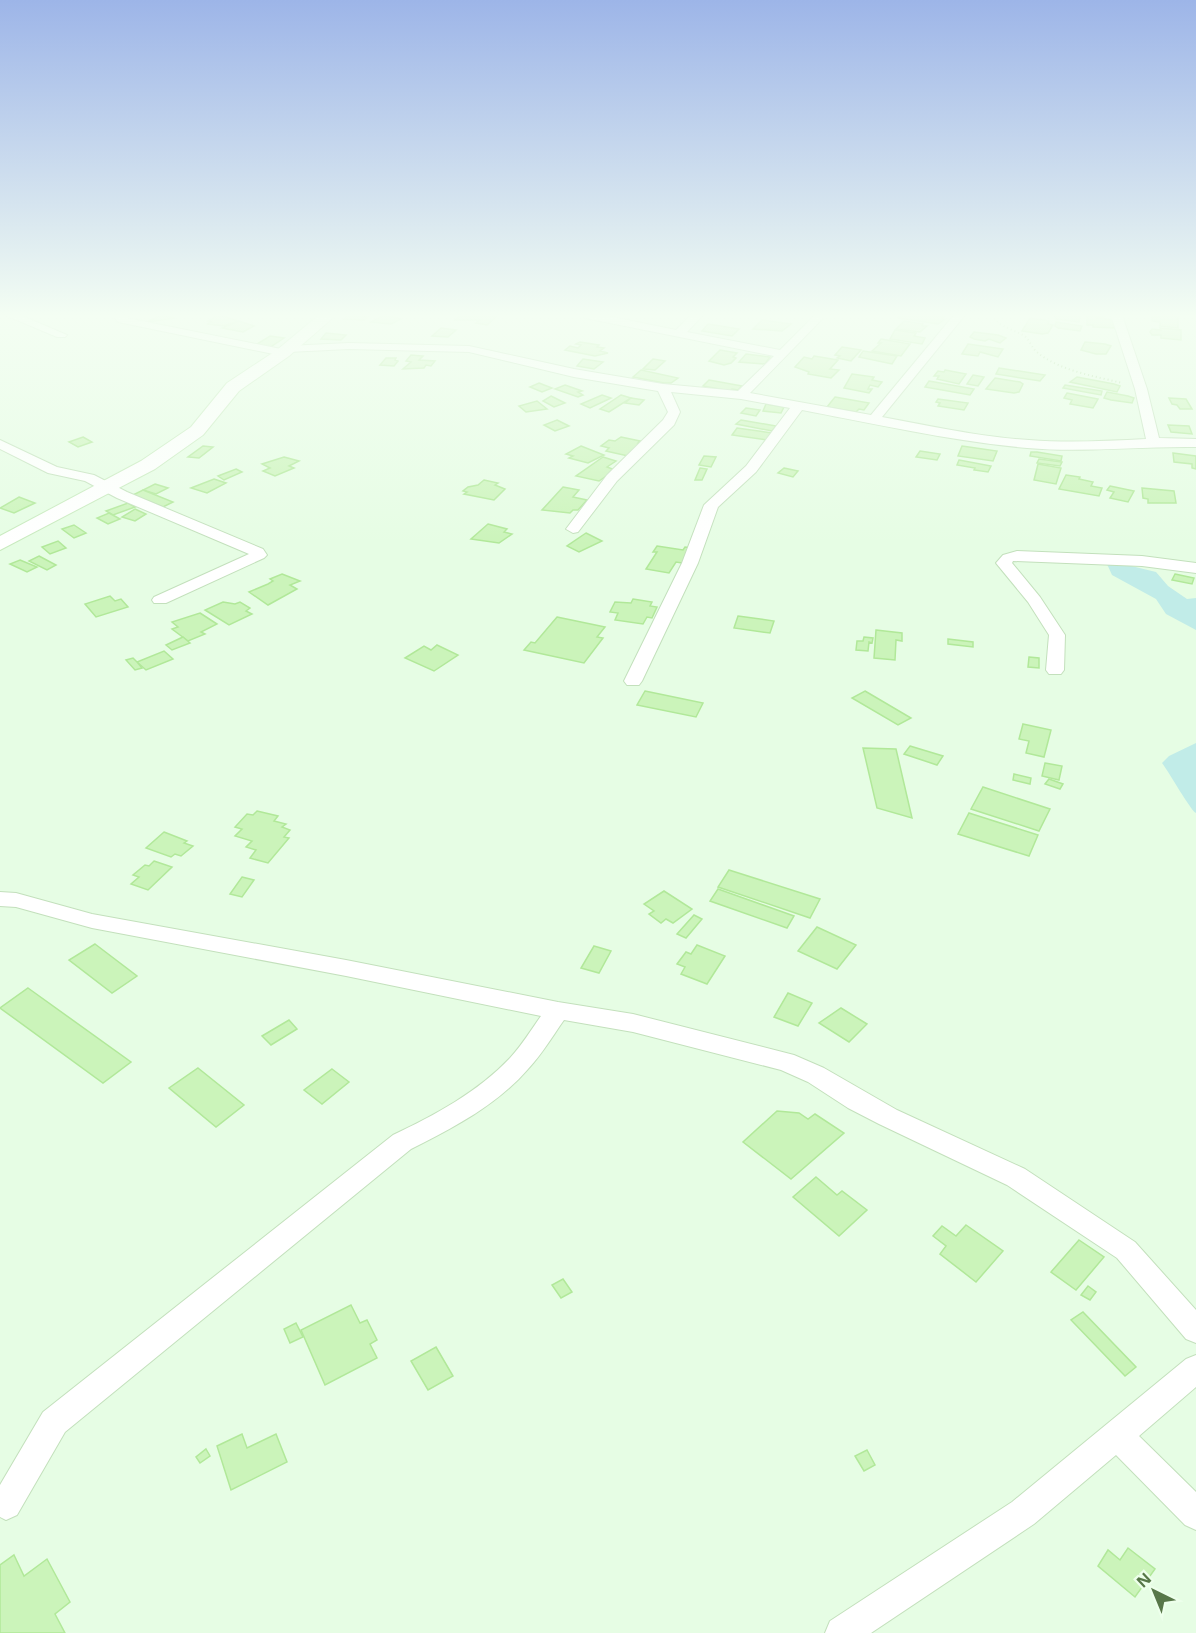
<svg xmlns="http://www.w3.org/2000/svg" width="1196" height="1633" viewBox="0 0 1196 1633" font-family="'Noto Sans',sans-serif">
<rect width="100%" height="100%" fill="#e6fde4"/>
<!-- green -->
<g fill="#c1ece8">
<polygon points="1107,564 1123,564 1156,572 1168,586 1187,599 1196,598 1196,630 1166,614 1156,599 1112,575"/>
<path d="M1196,743v70c-5,-2 -27,-41 -34,-50l7,-7z"/>
</g>
<!-- building -->
<g fill="#cbf4ba" stroke="#b1e899" stroke-width="1.5">
<polygon points="161,315 175,318 147,322"/>
<polygon points="219,315 238,321 224,326 207,324 212,322 208,321"/>
<polygon points="348,315 365,315 363,317 367,317 364,320 344,319"/>
<polygon points="384,315 401,319 391,324 371,322"/>
<polygon points="461,315 498,315 487,325 476,323 480,320 455,320"/>
<polygon points="900,315 940,315 944,316 942,319 945,319 938,324 898,318"/>
<polygon points="1054,315 1080,315 1079,322 1056,319"/>
<polygon points="1087,315 1104,315 1104,317 1096,318 1116,320 1116,328 1093,327 1093,325 1087,325"/>
<polygon points="1158,315 1178,316 1178,328 1160,326 1160,322 1152,321 1152,317 1158,317"/>
<polygon points="1030,318 1049,321 1048,324 1053,325 1048,333 1042,334 1022,331"/>
<polygon points="762,320 791,324 782,331 753,329"/>
<polygon points="239,321 254,326 243,332 222,328"/>
<polygon points="904,321 923,324 922,326 927,326 920,332 896,329"/>
<polygon points="1056,322 1082,326 1080,331 1058,328 1055,326"/>
<polygon points="708,324 739,329 732,336 702,331"/>
<polygon points="441,328 456,330 448,337 432,336"/>
<polygon points="1160,328 1181,330 1181,340 1161,338 1161,335 1152,335 1150,332 1152,329 1161,330"/>
<polygon points="895,330 916,333 914,336 925,338 922,344 890,339"/>
<polygon points="974,332 998,335 1006,338 1000,343 989,339 985,341 974,339 970,337"/>
<polygon points="326,333 346,335 341,340 321,339"/>
<polygon points="270,336 284,338 269,348 254,346"/>
<polygon points="881,339 910,344 901,356 872,351 881,343 878,343"/>
<polygon points="580,342 599,345 597,347 604,348 600,351 608,353 595,356 565,350 570,346 578,348 581,345 576,344"/>
<polygon points="1085,342 1105,344 1111,346 1106,354 1096,354 1081,350"/>
<polygon points="968,344 1003,349 998,357 980,352 978,356 962,354"/>
<polygon points="842,347 861,350 851,361 837,358 840,356 835,355"/>
<polygon points="720,350 737,353 733,357 736,358 731,363 724,365 709,361"/>
<polygon points="863,351 897,356 892,364 859,357"/>
<polygon points="746,354 770,357 765,364 739,362"/>
<polygon points="411,355 423,356 419,360 435,361 431,366 426,365 424,368 403,369 411,362 406,361"/>
<polygon points="814,356 838,360 830,369 839,370 831,378 808,374 809,372 795,367 804,357 812,359"/>
<polygon points="386,358 396,358 395,360 398,361 394,366 380,365"/>
<polygon points="583,359 603,362 594,369 577,366"/>
<polygon points="653,359 665,361 655,370 643,369"/>
<polygon points="999,368 1045,375 1040,381 996,374"/>
<polygon points="641,370 678,378 671,383 664,383 633,377"/>
<polygon points="945,370 966,374 959,384 937,379 939,376 934,376 938,371 944,372"/>
<polygon points="852,374 874,377 872,380 882,382 878,387 870,385 868,389 872,389 869,393 844,388"/>
<polygon points="973,375 984,377 978,386 967,384"/>
<polygon points="1077,377 1114,384 1120,386 1117,392 1070,382"/>
<polygon points="995,378 1020,382 1023,384 1019,392 1014,393 986,389"/>
<polygon points="709,380 742,386 738,390 732,389 730,391 703,386"/>
<polygon points="929,381 974,389 970,395 925,387"/>
<polygon points="539,383 552,388 542,392 530,387"/>
<polygon points="565,385 582,391 578,392 583,395 578,397 555,389"/>
<polygon points="1065,385 1102,391 1101,395 1063,388"/>
<polygon points="1107,392 1128,396 1134,398 1132,403 1111,400 1104,398"/>
<polygon points="1067,393 1098,399 1093,408 1070,404 1072,400 1064,398"/>
<polygon points="602,395 611,398 590,408 581,404"/>
<polygon points="621,395 631,398 609,412 600,409"/>
<polygon points="551,396 565,403 554,407 543,401"/>
<polygon points="835,397 869,403 864,410 859,409 856,412 827,407"/>
<polygon points="631,398 644,400 639,405 625,403"/>
<polygon points="1169,398 1186,399 1192,409 1180,409 1177,405 1172,404"/>
<polygon points="938,399 968,403 964,410 938,406 940,403 936,402"/>
<polygon points="537,401 547,409 526,412 519,406"/>
<polygon points="766,404 784,407 781,413 763,411"/>
<polygon points="746,408 760,410 756,416 741,413"/>
<polygon points="557,420 569,426 555,431 544,425"/>
<polygon points="741,420 776,426 772,431 736,424"/>
<polygon points="1168,425 1189,426 1192,434 1171,432"/>
<polygon points="737,428 772,433 767,440 732,435"/>
<polygon points="83,437 92,442 78,447 69,442"/>
<polygon points="621,437 640,441 638,443 642,444 628,456 606,451 609,448 601,446 609,440 615,441"/>
<polygon points="203,446 213,447 199,458 188,457"/>
<polygon points="581,446 604,455 588,463 569,458 573,456 566,454"/>
<polygon points="962,446 997,451 993,461 958,456"/>
<polygon points="920,451 940,454 937,460 916,457"/>
<polygon points="1031,452 1037,452 1062,456 1061,461 1030,456"/>
<polygon points="1173,453 1196,456 1196,469 1192,468 1192,464 1174,462"/>
<polygon points="704,456 716,457 711,467 699,465"/>
<polygon points="284,457 299,461 289,466 294,468 275,476 263,471 270,468 262,464"/>
<polygon points="603,457 616,461 607,467 615,470 599,481 576,476"/>
<polygon points="1039,459 1062,462 1060,466 1037,463"/>
<polygon points="959,460 991,466 988,472 974,470 975,468 957,465"/>
<polygon points="1038,464 1061,468 1056,484 1034,480"/>
<polygon points="700,468 707,469 702,480 695,480"/>
<polygon points="784,468 798,471 793,477 778,473"/>
<polygon points="236,469 242,472 224,480 218,476"/>
<polygon points="1066,475 1080,477 1079,479 1093,482 1091,486 1102,488 1099,496 1059,489"/>
<polygon points="214,479 226,483 207,493 191,488"/>
<polygon points="484,480 498,483 495,485 505,489 494,500 464,494 467,492 463,491 468,487 478,485"/>
<polygon points="155,484 168,488 156,494 143,490"/>
<polygon points="1110,486 1134,491 1128,502 1110,498 1114,492 1107,490"/>
<polygon points="563,487 579,490 573,497 587,500 578,510 573,510 570,513 542,510"/>
<polygon points="1142,488 1174,491 1176,503 1148,503 1148,499 1143,498"/>
<polygon points="143,490 173,502 163,507 133,495"/>
<polygon points="19,497 35,503 14,513 0,508"/>
<polygon points="128,503 135,507 113,515 106,511"/>
<polygon points="135,509 146,514 135,521 122,517"/>
<polygon points="109,513 120,519 108,524 97,518"/>
<polygon points="488,524 507,529 504,532 512,534 499,543 471,539"/>
<polygon points="74,525 86,533 74,538 62,529"/>
<polygon points="586,533 602,541 579,552 567,546"/>
<polygon points="58,541 66,548 50,554 42,547"/>
<polygon points="657,546 683,550 685,547 694,548 682,563 676,562 669,573 646,569 657,552 653,552"/>
<polygon points="39,556 56,565 47,570 29,561"/>
<polygon points="20,560 37,567 27,572 10,564"/>
<polygon points="282,574 300,581 290,585 297,589 268,605 249,592 268,584 273,581 270,579"/>
<polygon points="1175,574 1194,578 1192,584 1172,580"/>
<polygon points="110,596 115,601 121,599 128,607 96,617 85,604"/>
<polygon points="633,599 652,602 650,606 657,607 652,618 647,617 643,624 615,620 618,613 610,612 615,602 631,603"/>
<polygon points="223,602 235,604 240,602 250,608 246,611 252,614 229,625 205,610"/>
<polygon points="200,613 217,624 201,632 205,634 188,641 172,629 178,627 172,622"/>
<polygon points="738,616 774,621 770,633 734,628"/>
<polygon points="557,617 605,627 597,637 603,638 584,663 524,650 531,642 535,643"/>
<polygon points="876,630 902,633 902,641 896,640 895,660 874,658"/>
<polygon points="183,637 190,643 172,650 166,645"/>
<polygon points="864,637 873,638 872,643 869,642 868,651 856,650 857,641 863,641"/>
<polygon points="948,639 973,642 973,647 948,644"/>
<polygon points="437,645 458,655 434,671 405,658 424,646 431,650"/>
<polygon points="164,651 173,659 146,670 137,662"/>
<polygon points="1029,657 1039,658 1039,668 1028,667"/>
<polygon points="133,658 137,662 142,668 135,670 126,660"/>
<polygon points="645,691 703,703 696,717 637,705"/>
<polygon points="865,691 911,718 898,725 852,698"/>
<polygon points="1023,724 1051,730 1044,757 1026,753 1029,741 1019,739"/>
<polygon points="910,746 943,756 937,765 904,754"/>
<polygon points="863,748 896,749 912,818 877,808"/>
<polygon points="1045,763 1062,766 1059,780 1042,776"/>
<polygon points="1014,774 1031,778 1030,784 1013,780"/>
<polygon points="1049,779 1063,784 1060,789 1045,784"/>
<polygon points="983,787 1050,809 1039,831 971,809"/>
<polygon points="257,811 278,816 274,821 286,824 282,827 290,830 284,837 289,838 268,863 250,858 256,850 246,847 252,841 235,836 242,829 235,827 247,814 253,815"/>
<polygon points="969,813 1038,835 1029,856 958,834"/>
<polygon points="164,832 187,841 184,843 193,846 181,856 175,854 171,857 146,848"/>
<polygon points="154,861 172,867 148,890 131,884 139,877 133,875 145,865 149,866"/>
<polygon points="729,870 820,899 810,918 718,887"/>
<polygon points="242,877 254,880 242,897 230,894"/>
<polygon points="718,889 794,916 787,928 710,901"/>
<polygon points="664,891 692,909 673,923 666,919 661,923 649,914 654,911 644,904"/>
<polygon points="694,915 702,919 686,938 677,934"/>
<polygon points="817,927 856,945 837,969 798,951"/>
<polygon points="95,944 137,976 112,993 69,960"/>
<polygon points="697,945 725,956 707,984 681,974 685,967 677,964 686,952 691,954"/>
<polygon points="594,946 611,951 599,973 581,968"/>
<polygon points="28,988 131,1062 103,1083 0,1008"/>
<polygon points="788,993 812,1003 798,1026 774,1017"/>
<polygon points="841,1008 867,1024 849,1042 819,1023"/>
<polygon points="289,1020 297,1029 271,1045 262,1036"/>
<polygon points="198,1068 244,1105 216,1127 169,1088"/>
<polygon points="332,1069 349,1082 322,1104 304,1090"/>
<polygon points="777,1111 799,1113 808,1119 815,1114 844,1133 791,1179 743,1142"/>
<polygon points="816,1177 837,1195 842,1191 867,1210 839,1236 793,1197"/>
<polygon points="966,1225 1003,1251 976,1282 940,1254 946,1246 933,1236 942,1226 956,1236"/>
<polygon points="1079,1240 1104,1257 1076,1290 1051,1272"/>
<polygon points="563,1279 572,1292 561,1298 552,1285"/>
<polygon points="1088,1286 1096,1292 1090,1300 1081,1295"/>
<polygon points="351,1305 360,1323 367,1320 377,1340 370,1344 377,1358 325,1385 301,1330"/>
<polygon points="1083,1312 1136,1367 1125,1376 1071,1320"/>
<polygon points="296,1323 303,1337 290,1343 284,1329"/>
<polygon points="436,1347 453,1376 428,1390 411,1361"/>
<polygon points="242,1434 247,1448 276,1434 287,1462 231,1490 217,1446"/>
<polygon points="206,1449 210,1456 200,1463 196,1457"/>
<polygon points="867,1450 875,1465 864,1471 855,1456"/>
<polygon points="1128,1548 1155,1569 1135,1597 1098,1566 1108,1550 1120,1560"/>
<polygon points="14,1555 24,1576 47,1559 70,1602 55,1614 65,1633 0,1633 0,1565"/>
</g>
<g fill="none" stroke-linecap="round" stroke-linejoin="round">
<defs>
<g id="street">
<polygon points="5,315 20,315 67,335 65,337 57,337"/>
<path d="M118,315h11l-2,3 154,31 6,-3 62,-3 120,3 105,23 89,15 75,7 36,-35 -189,-38 -5,-3h23l73,15 15,-15h12l-16,17 93,18 35,-35h11l-76,78 121,22 83,-100h11l-83,102c49,9 98,20 147,23 39,3 78,1 117,-1l-11,-50 -24,-74h11l25,74 12,49 37,1v8c-56,-1 -113,6 -169,1 -76,-7 -151,-24 -225,-38l-46,62 -38,35 -20,56 -56,118 -3,4h-12l-3,-4 58,-118 22,-58 42,-39 44,-58 -49,-9 -70,-7 9,20 -6,13 -57,56 -39,51 -5,1 -7,-4 41,-54 56,-55 5,-8 -10,-21 -84,-14 -105,-25 -120,-3 -61,3 -5,4 -165,-34 -3,-4z"/>
<polygon points="0,440 57,467 94,475 127,492 263,549 267,555 264,558 166,603 154,603 152,600 154,597 249,554 117,498 85,481 48,473 0,449"/>
<polygon points="1017,551 1142,556 1196,563 1196,573 1142,566 1013,561 1012,563 1040,597 1065,635 1064,670 1061,674 1049,674 1046,670 1049,635 1028,602 996,563 1003,555"/>
<path d="M0,892l16,1 76,21 254,46 212,42 75,12 161,41 30,13 73,42 128,59 110,73 61,68v33l-10,-4 -69,-81 -110,-73 -128,-61 -31,-16 -40,-26 -27,-12 -148,-38 -69,-12c-12,17 -22,34 -36,49 -31,36 -75,59 -117,80l-346,283 -48,83 -11,5 -6,-3v-32l43,-73 350,-277c42,-20 85,-43 117,-77 12,-13 21,-28 31,-42l-195,-40 -254,-48 -76,-21 -16,-1z"/>
<polygon points="1196,1355 1196,1387 1139,1436 1196,1492 1196,1530 1185,1525 1116,1455 1034,1524 871,1633 825,1633 830,1621 1012,1502 1186,1359"/>
</g>
<polygon id="secondary" points="319,315 336,315 289,356 239,391 203,435 155,469 0,550 0,536 141,461 191,427 227,383 277,350"/>
</defs>
<!-- street casing -->
<use href="#street" stroke="#c3e0bc" stroke-width="2"/>
<!-- secondary casing -->
<use href="#secondary" stroke="#c8eabe" stroke-width="2"/>
<!-- path -->
<path stroke="#afd99d" stroke-width="2" stroke-dasharray="1 3" stroke-linecap="butt" d="M992,315c6,11 20,14 31,20 7,4 8,13 15,18 23,18 56,23 84,30"/>
<!-- street -->
<use href="#street" fill="#fff" fill-rule="evenodd"/>
<!-- secondary -->
<use href="#secondary" fill="#fff" fill-rule="evenodd"/>
</g>
<!-- sky -->
<linearGradient id="sky" x2="0" y2="1"><stop stop-color="#9db5e8"/><stop offset="0.58" stop-color="#f4fef3"/><stop offset="1" stop-color="#f4fef3" stop-opacity="0"/></linearGradient>
<rect width="1196" height="544" fill="url(#sky)"/>
<!-- north arrow -->
<g transform="translate(1154 1591) rotate(317)" stroke="#edffeb" stroke-width="4.5" paint-order="stroke">
<path d="M0-4.5L10 22L0 15L-10 22Z" fill="#577748"/>
<text y="-9" font-size="16" font-weight="bold" text-anchor="middle" fill="#577748">N</text>
</g>
</svg>
